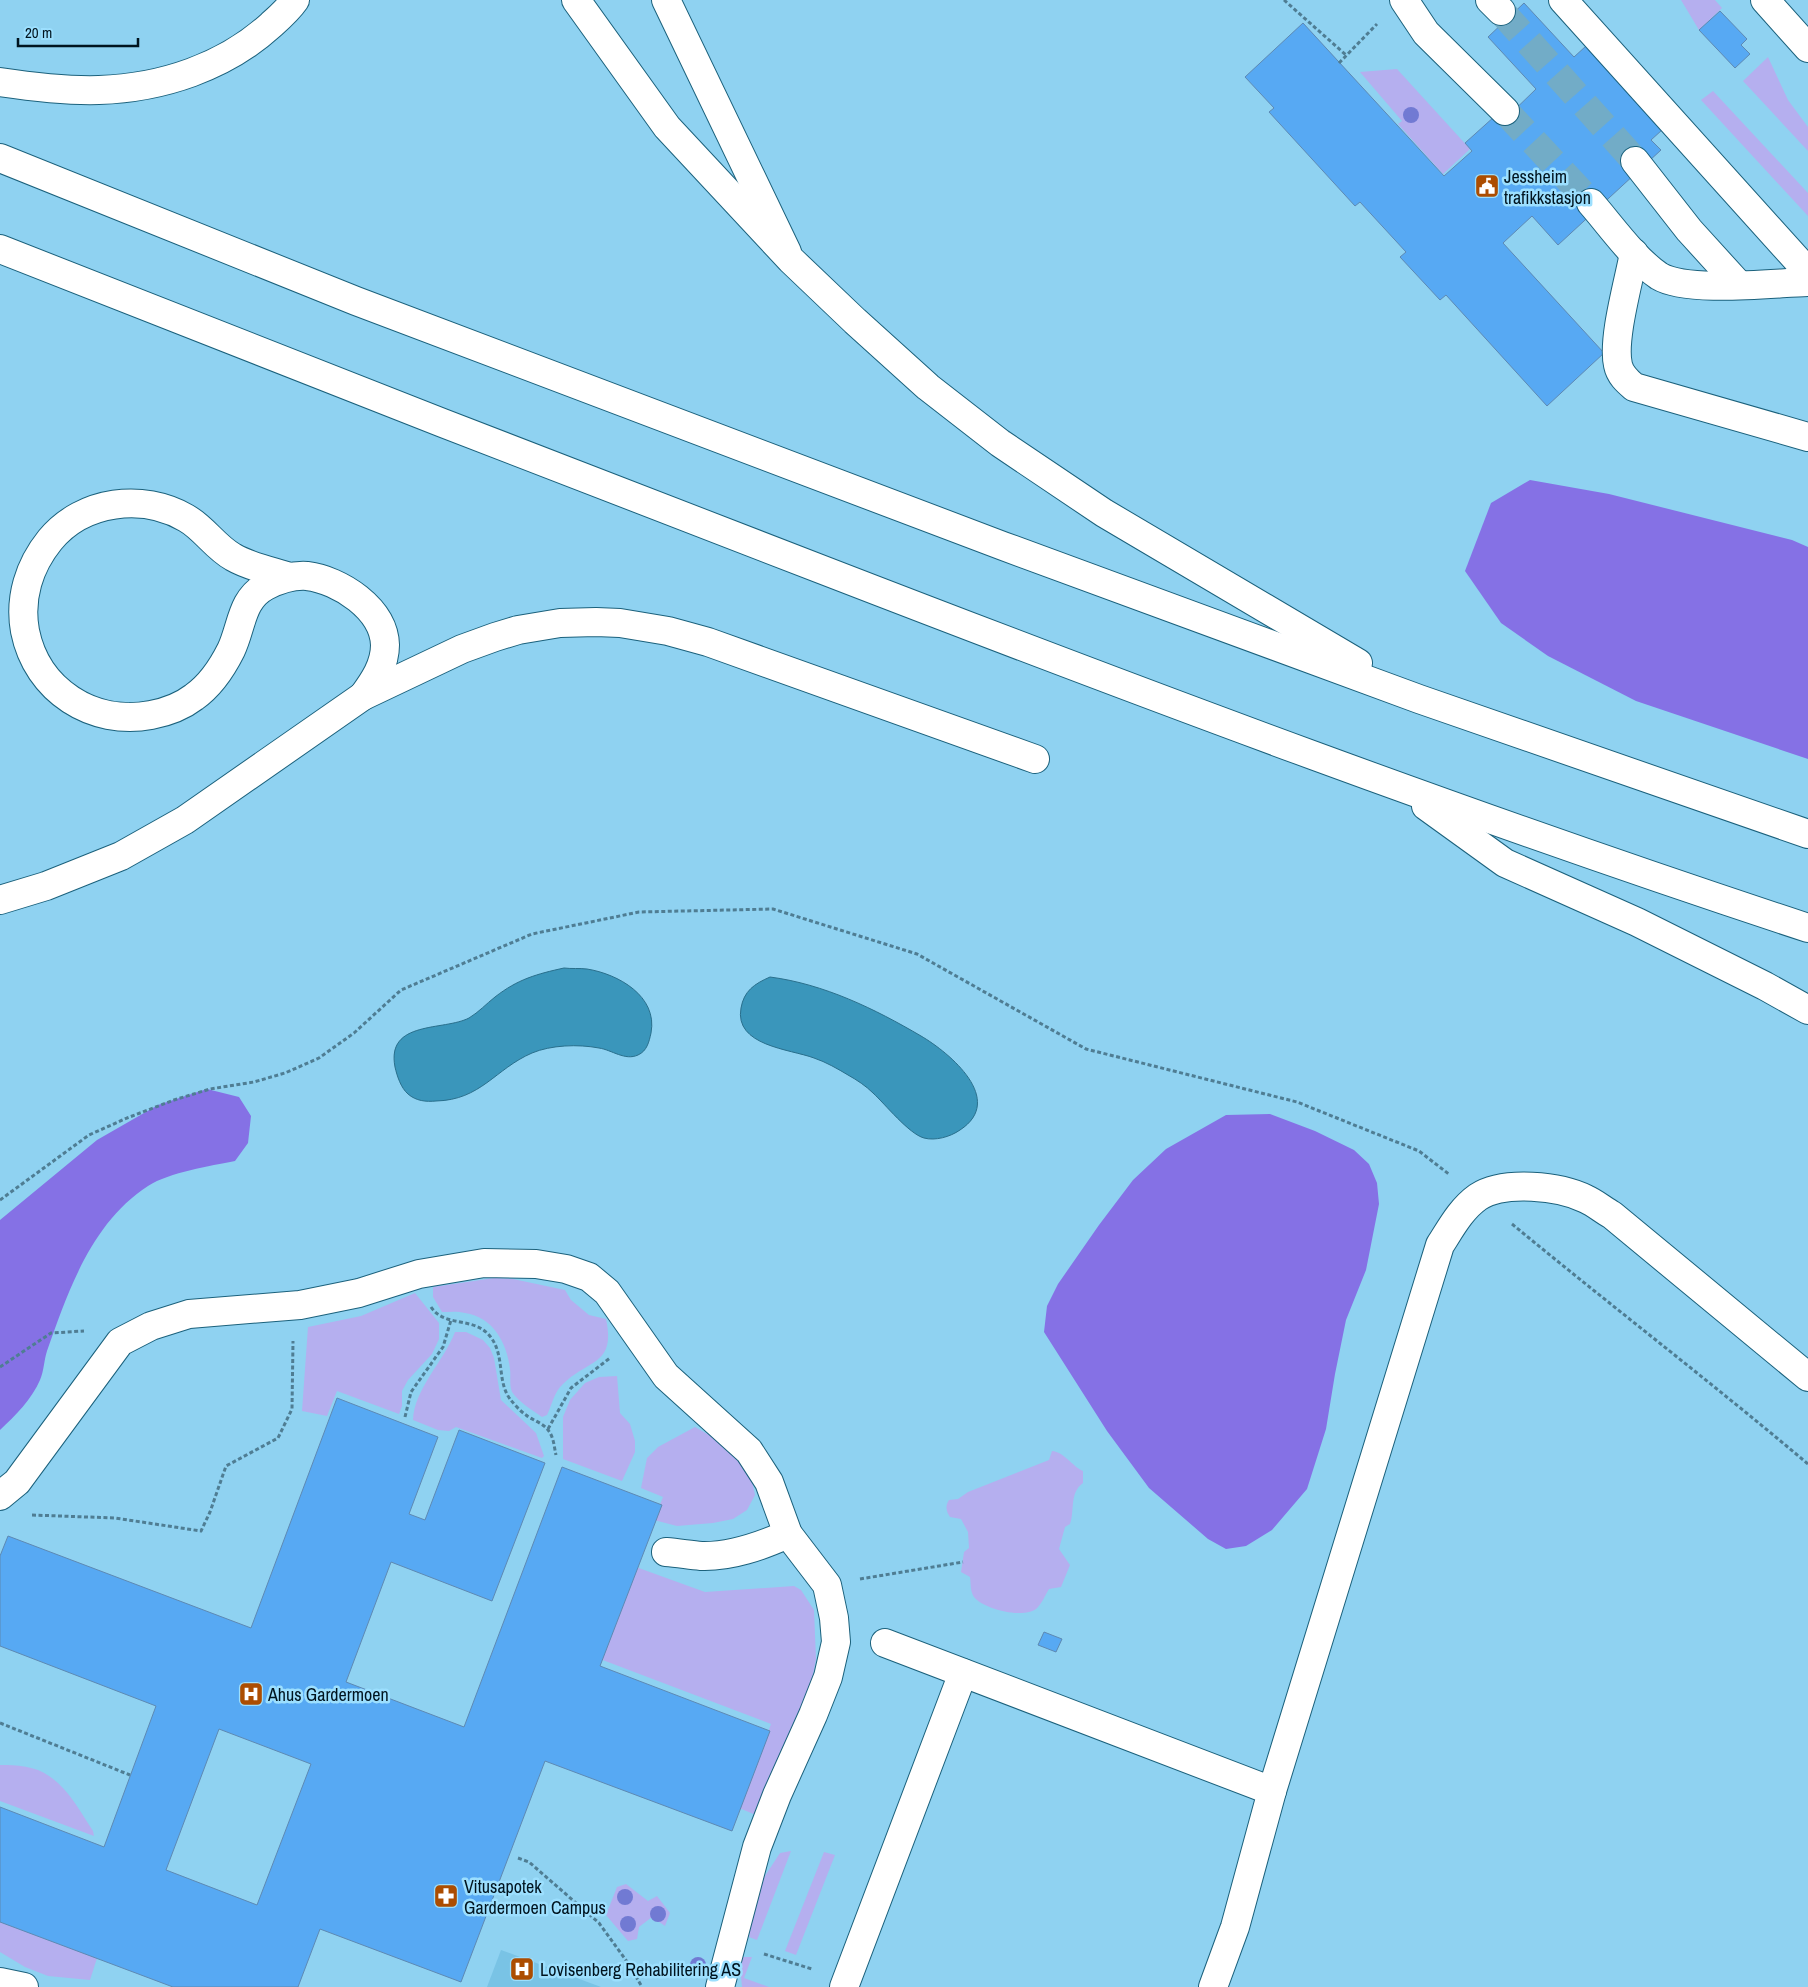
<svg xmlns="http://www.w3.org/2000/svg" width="1808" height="1987" viewBox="0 0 1808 1987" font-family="'Archivo Narrow',sans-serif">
<rect width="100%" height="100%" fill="#8fd2f1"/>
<!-- built -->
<polygon fill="#79c3e5" points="501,1950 601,1987 487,1987"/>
<!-- green -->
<g fill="#b5afef">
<polygon points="1681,0 1715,0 1722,8 1699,30"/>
<polygon points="1768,57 1788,100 1808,127 1808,151 1743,81"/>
<polygon points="1397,69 1470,149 1443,174 1398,124 1402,121 1360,72"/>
<polygon points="1713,91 1808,193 1808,216 1701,100"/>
<path d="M494,1278l19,1 52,11 6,10 18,15 17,4c10,46 -17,40 -43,65 -9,8 -11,21 -16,31l-5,2c-10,-7 -23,-15 -30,-25 -3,-7 -1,-16 -2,-23 -3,-26 -17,-52 -45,-56 -7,-2 -16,-1 -23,-1l-9,-15v-10z"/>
<polygon points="415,1293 439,1323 439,1339 432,1354 408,1380 402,1391 402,1406 399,1414 337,1391 327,1416 302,1411 308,1327 361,1316"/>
<path d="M455,1332h11l17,8 7,8 4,10 7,42 35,33 8,23 -2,2 -86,-31 -7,4 -11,-1 -25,-10c1,-31 31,-59 42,-88z"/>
<polygon points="617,1376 620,1413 630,1424 635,1441 635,1452 622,1481 563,1459 563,1417 570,1400 585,1383 599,1377"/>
<polygon points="695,1427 723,1443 750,1472 755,1495 747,1510 733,1519 713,1523 677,1526 654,1520 663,1497 641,1488 647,1458 658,1447"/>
<path d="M1052,1451c12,1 20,15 31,20v12c-14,10 -8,28 -13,41l-5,3 -6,22 11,16 -9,22 -12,2c-4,6 -7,15 -13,20 -13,10 -53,0 -62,-12 -4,-6 -3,-13 -4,-20l-9,-5 3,-20 5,-4 -1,-16 -7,-13 -11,-2c-4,-6 -5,-11 -1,-17l9,-1 10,-7 81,-32z"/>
<polygon points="636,1567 705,1592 794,1586 801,1590 814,1610 816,1659 810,1691 756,1815 739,1808 771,1724 600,1659"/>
<path d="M0,1765c16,0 36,1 49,11 19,12 32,37 44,55l1,5 -94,-35z"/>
<polygon points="791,1851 757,1940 749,1937 755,1900 761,1882 780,1853"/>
<polygon points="824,1852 835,1855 796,1955 785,1951"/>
<polygon points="626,1884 648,1901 657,1896 670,1913 665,1926 652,1917 639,1927 637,1939 628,1941 606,1915 617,1887"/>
<polygon points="0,1922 97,1958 90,1980 48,1976 25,1967 0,1952"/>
<polygon points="741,1957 752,1957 744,1978 769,1987 742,1987 740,1966"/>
</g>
<!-- forest -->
<g fill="#8571e5">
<polygon points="1530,480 1609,494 1792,540 1808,547 1808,759 1636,701 1548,656 1501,623 1465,571 1491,503"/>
<path d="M207,1089l32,8 12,19 -3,27 -13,18c-25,5 -65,11 -87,25 -56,36 -80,105 -101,165 -3,9 -3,20 -7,29 -8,19 -25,36 -40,50v-210l97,-80 61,-35z"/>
<polygon points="1270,1114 1315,1131 1354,1150 1369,1164 1377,1183 1379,1204 1366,1270 1346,1320 1335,1374 1326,1429 1307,1489 1272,1530 1246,1546 1226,1549 1208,1539 1149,1488 1107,1431 1044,1332 1047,1306 1058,1284 1099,1225 1133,1180 1166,1149 1226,1115"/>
</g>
<!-- water -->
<g fill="#3a96bb" stroke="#296f8c">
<path d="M564,968c8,1 15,0 23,1 31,5 71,27 64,64 -2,9 -4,18 -13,22 -13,6 -26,-5 -39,-7 -21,-4 -48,-3 -67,5 -37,16 -51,47 -96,48 -10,1 -20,0 -28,-7 -7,-6 -11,-18 -13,-27 -9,-47 49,-36 74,-49 10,-6 17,-14 26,-21 23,-18 42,-23 69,-29z"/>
<path d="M770,977c54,7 105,32 151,59 29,17 85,64 39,94 -10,7 -25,11 -36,8 -15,-4 -39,-34 -51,-45 -7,-7 -16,-13 -25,-18 -10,-6 -22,-13 -34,-17 -24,-9 -80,-12 -73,-50 3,-17 13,-24 29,-31z"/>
</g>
<!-- building -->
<g fill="#57a9f3" stroke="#5d89b3" fill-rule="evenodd">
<polygon points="1524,3 1574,57 1586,46 1662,130 1651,140 1661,150 1558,245 1532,216 1503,243 1604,353 1547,406 1446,295 1440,300 1400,257 1406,252 1360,202 1355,206 1269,112 1274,108 1245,77 1303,23 1444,176 1472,151 1465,143 1495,116 1501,123 1536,89 1488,37"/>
<polygon points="1720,11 1747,39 1741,45 1750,54 1735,68 1699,30"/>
<path d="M337,1398l101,39 -29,77 16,6 34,-90 86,33 -53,138 -101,-39 -45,120 118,45 98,-260 100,38 -62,161 170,65 -38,100 -187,-70 -84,221 -141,-53 -22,58h-125l-173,-65v-115l104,40 52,-141 -156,-60v-90l8,-20 243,92zM219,1729l92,35 -54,141 -91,-35z"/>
<polygon points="1044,1632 1062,1639 1056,1652 1038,1645"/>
</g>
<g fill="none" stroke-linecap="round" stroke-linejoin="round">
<!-- minor-tunnel -->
<g stroke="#72acc7" stroke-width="28" stroke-dasharray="28 14" stroke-linecap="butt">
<polyline points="1501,11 1635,161"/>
<polyline points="1505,111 1591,203"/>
</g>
<defs>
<g id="minor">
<polyline points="666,0 787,252"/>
<polyline points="1404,0 1426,33 1505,111"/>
<polyline points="1490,0 1501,11"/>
<polyline points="1563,0 1808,272"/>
<polyline points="1765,0 1808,48"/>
<polyline points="1635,161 1689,230 1739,285"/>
<path d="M1591,203c20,23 43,56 68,73 28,17 114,7 149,6"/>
<path d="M1634,253c-5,28 -22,86 -16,112 2,10 9,16 16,22l174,50"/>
<path d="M290,577c-19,-6 -40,-10 -57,-20 -18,-10 -29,-29 -47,-39 -43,-25 -103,-18 -136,22 -21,26 -31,58 -25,91 12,60 68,95 126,84 16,-3 30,-8 43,-18 17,-12 28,-29 37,-47 11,-23 10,-51 35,-64 12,-6 27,-11 41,-10 33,4 77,33 78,69 0,20 -11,36 -22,51"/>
<polyline points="0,900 46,886 121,856 185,820 363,696 462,649 495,637 518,630 560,623 596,622 620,623 668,631 708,642 1035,759"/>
<polyline points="0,1496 17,1482 120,1342 151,1326 189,1314 300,1305 359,1293 419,1274 484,1263 536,1264 566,1269 589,1277 607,1292 666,1376 749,1451 769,1482 788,1534 827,1585 834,1618 836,1642 828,1677 813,1715 777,1795 757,1847 720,1987"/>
<path d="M666,1552c12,1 24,3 35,4 30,1 60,-10 87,-22"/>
<polyline points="885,1643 1272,1791"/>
<polyline points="0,1982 24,1987"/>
<polyline points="844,1987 963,1673"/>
<path d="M1213,1987l22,-60 37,-136 168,-546c11,-17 21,-36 38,-48 26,-17 82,-11 108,2 9,4 17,11 26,16l196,162"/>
</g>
<g id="highway">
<polyline points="576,0 667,127 791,260 855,321 928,387 1000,443 1104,513 1358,663"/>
<path d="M0,82c33,5 66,9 99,8 63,-2 126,-23 172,-65 9,-8 17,-15 24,-25"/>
<polyline points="0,158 356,301 1003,546 1419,699 1808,834"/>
<path d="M0,249c274,109 548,215 823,321 326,126 653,249 985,358"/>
<polyline points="1426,806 1505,863 1637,922 1765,986 1808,1010"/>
</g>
</defs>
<!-- minor casing -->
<use href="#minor" stroke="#1b617c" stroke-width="30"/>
<!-- highway casing -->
<use href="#highway" stroke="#1b617c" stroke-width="30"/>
<!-- path -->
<g stroke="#4f7d93" stroke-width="3" stroke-dasharray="4 2.5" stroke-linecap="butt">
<polyline points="1284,0 1346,55"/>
<polyline points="1339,63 1377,24"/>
<polyline points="0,1200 89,1135 127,1118 174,1100 210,1089 254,1082 285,1073 319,1058 354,1033 401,990 532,934 639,912 773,909 917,954 1086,1049 1297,1102 1419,1151 1450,1175"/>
<path d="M1512,1224c98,81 199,158 296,240"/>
<path d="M431,1307c13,20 41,10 57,27 18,19 8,46 22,65 4,5 10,12 16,16 6,5 17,8 22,15 6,7 6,17 8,25"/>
<polyline points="0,1367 51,1333 84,1331"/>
<polyline points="405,1417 411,1392 443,1347 451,1320"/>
<polyline points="548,1429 571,1388 610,1358"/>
<polyline points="32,1515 115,1518 201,1531 210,1512 226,1466 278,1438 292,1409 293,1341"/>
<polyline points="860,1579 963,1562"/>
<polyline points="0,1723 130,1775"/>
<polyline points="518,1858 529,1862 599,1923 628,1963 642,1987"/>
<polyline points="764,1954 812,1969"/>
</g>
<!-- minor -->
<use href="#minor" stroke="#fff" stroke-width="28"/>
<!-- highway -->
<use href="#highway" stroke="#fff" stroke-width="28"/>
</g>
<!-- trees -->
<g fill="#717ad3">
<circle cx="1411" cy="115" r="8"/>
<circle cx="625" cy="1897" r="8"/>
<circle cx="658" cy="1914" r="8"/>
<circle cx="628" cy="1924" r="8"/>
<circle cx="698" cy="1965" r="8"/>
<circle cx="678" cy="1969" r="8"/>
</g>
<!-- icons -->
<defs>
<symbol id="civic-square" viewBox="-11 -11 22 22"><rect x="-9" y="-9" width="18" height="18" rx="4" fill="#ac4d01" stroke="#9cdffe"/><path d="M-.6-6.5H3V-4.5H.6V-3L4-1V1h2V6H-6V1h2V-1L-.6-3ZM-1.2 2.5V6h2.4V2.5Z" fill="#fff"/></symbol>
<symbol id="hospital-square" viewBox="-11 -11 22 22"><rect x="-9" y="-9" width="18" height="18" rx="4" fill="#ac4d01" stroke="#9cdffe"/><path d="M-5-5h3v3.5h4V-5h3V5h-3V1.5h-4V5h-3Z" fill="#fff"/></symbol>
<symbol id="pharmacy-square" viewBox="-11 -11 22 22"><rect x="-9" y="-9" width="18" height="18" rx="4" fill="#ac4d01" stroke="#9cdffe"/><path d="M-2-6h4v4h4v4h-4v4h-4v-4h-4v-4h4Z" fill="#fff"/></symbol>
</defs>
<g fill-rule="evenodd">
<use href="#civic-square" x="1473" y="172" width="28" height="28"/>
<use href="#hospital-square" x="237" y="1680" width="28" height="28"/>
<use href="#pharmacy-square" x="432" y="1882" width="28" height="28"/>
<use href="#hospital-square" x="508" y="1955" width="28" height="28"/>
</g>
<g text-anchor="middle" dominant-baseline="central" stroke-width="5" stroke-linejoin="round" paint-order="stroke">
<!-- poi labels -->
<g font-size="18" fill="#00141f" stroke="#9cdffe" text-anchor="start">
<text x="1504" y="176">Jessheim<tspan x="1504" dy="21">trafikkstasjon</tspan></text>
<text x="268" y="1694">Ahus Gardermoen</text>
<text x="464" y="1886">Vitusapotek<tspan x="464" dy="21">Gardermoen Campus</tspan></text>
<text x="540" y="1969">Lovisenberg Rehabilitering AS</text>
</g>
</g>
<!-- scale -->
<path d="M18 38v8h120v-8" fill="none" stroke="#00141f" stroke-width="2.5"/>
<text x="25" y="38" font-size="15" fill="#00141f" stroke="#9cdffe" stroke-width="4" paint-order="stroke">20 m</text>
</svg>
